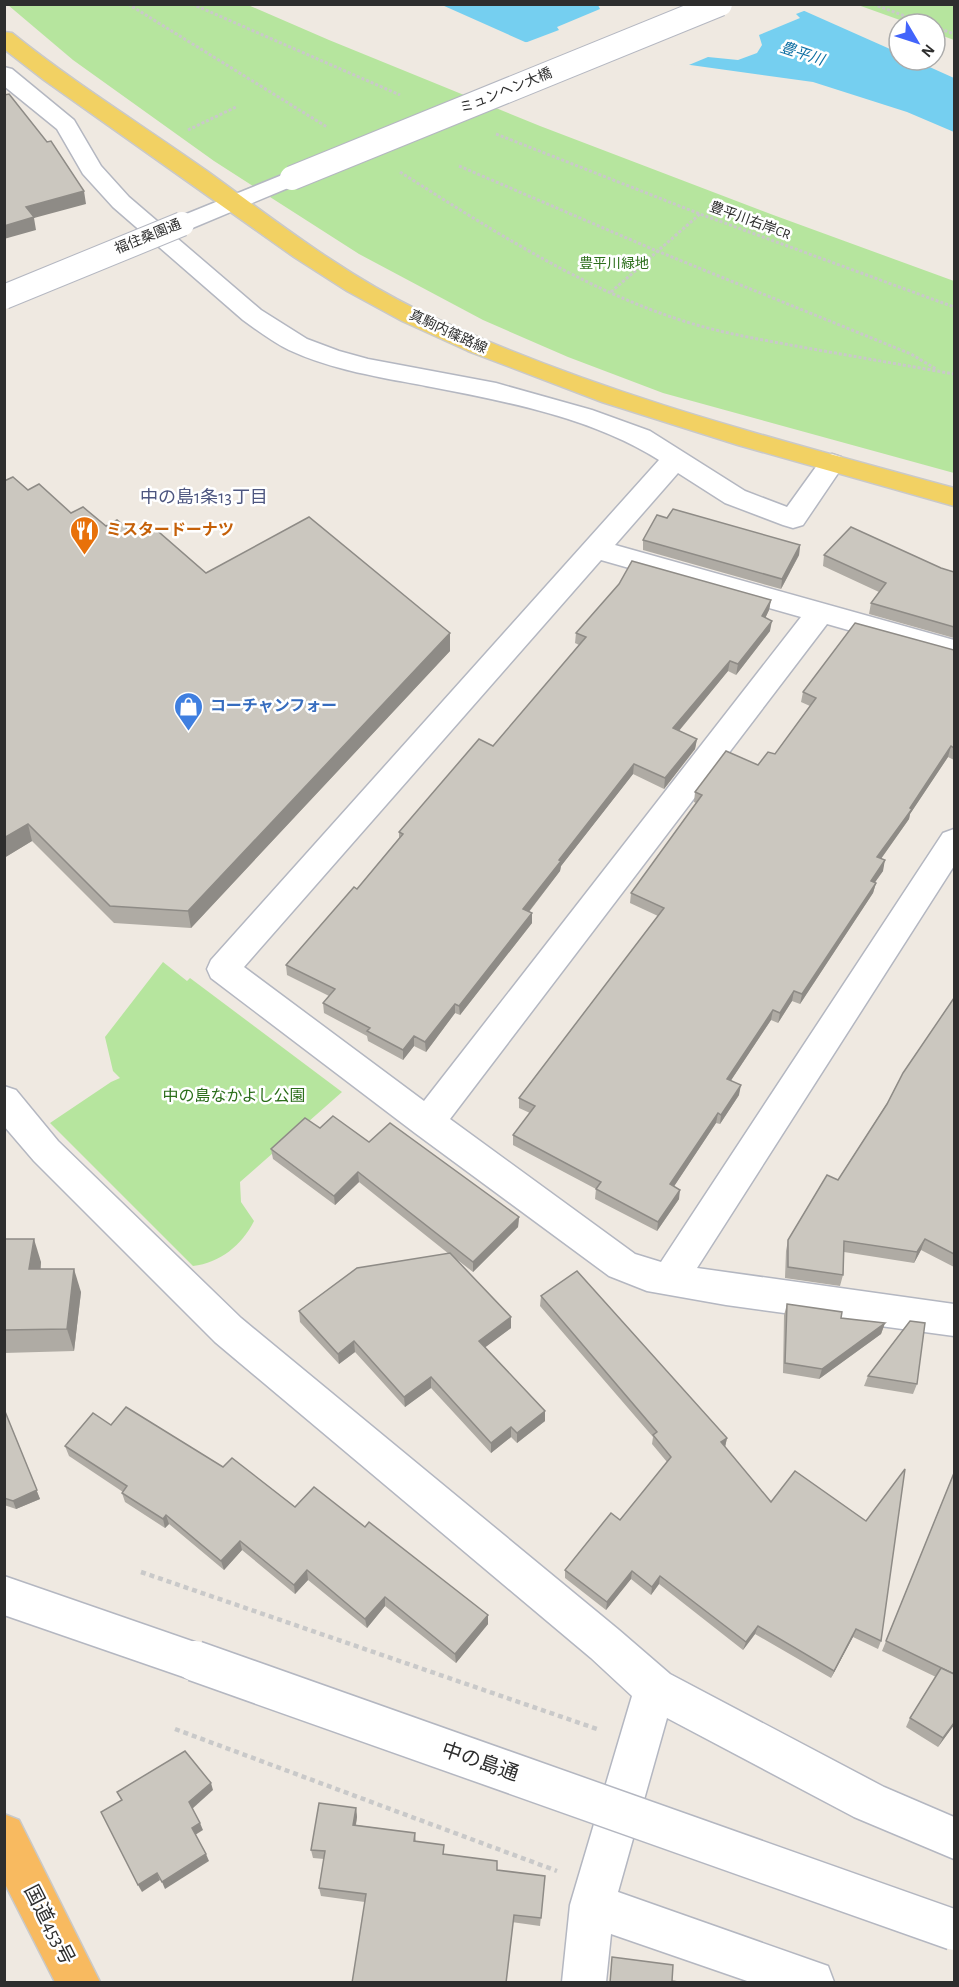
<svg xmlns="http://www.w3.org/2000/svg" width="959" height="1987" viewBox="0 0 959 1987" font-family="'Alegreya Sans','Noto Sans JP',sans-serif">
<rect width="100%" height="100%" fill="#efe9e1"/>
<!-- green -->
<g fill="#b6e59e">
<polygon points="8,5 248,5 329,40 540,126 776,216 954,281 954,473 663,393 568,357 483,320 359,254 214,161 73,60"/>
<polygon points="858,5 954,5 954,40 935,33 935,24 911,24"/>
<path d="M163,962l24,19 3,-3 152,114 -102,90 1,20 13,19c-12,24 -34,42 -61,45l-143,-143 61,-41 9,-4 -7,-7 -8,-34z"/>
</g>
<!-- water -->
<polygon fill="#75cff0" points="442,5 791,5 899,53 899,60 914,60 954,78 954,132 907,112 813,82 525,42"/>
<!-- pier -->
<polygon fill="#efe9e1" points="799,4 809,9 796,14 800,18 759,35 762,45 757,53 738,60 708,57 684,67 522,44 559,30 557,27 600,9 598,5"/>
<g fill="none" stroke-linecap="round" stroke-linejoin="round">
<defs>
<g id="minor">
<path d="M4,67l8,2 62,51 27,46 28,31 132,113 46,29 32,12 29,8 128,24 96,27 58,21 95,60 42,16 36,-50 9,-3 9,3 4,6 -42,62 -10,3 -10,-3 -58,-22 -47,-30 -63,72 339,95v20l-127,-36 -377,495 185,135 26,8 282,-429 11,-4v37l-257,402 257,36v32l-228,-31 -79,-14 -38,-15 -194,-143 -204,-155 -4,-9 4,-9 448,-500c-68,-43 -155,-59 -233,-74 -46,-9 -94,-16 -137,-36 -16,-8 -31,-19 -46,-30l-130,-113 -30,-33 -26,-45 -53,-43zM601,560l200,57 -377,484 -180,-134z"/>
<polygon points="4,1086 16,1090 58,1141 241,1318 619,1630 670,1674 884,1787 954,1817 954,1859 854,1817 667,1718 618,1892 828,1966 834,1982 750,1982 611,1934 606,1982 562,1982 570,1905 632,1696 591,1658 215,1342 34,1161 4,1126"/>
</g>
<g id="tertiary">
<polygon points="292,171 300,173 304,178 300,183 190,229 182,231 174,229 170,224 174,219"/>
<polygon points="4,1576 209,1647 215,1661 209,1675 195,1681 4,1615"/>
</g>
<path id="primary" d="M4,32l8,1c62,50 130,92 195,138 69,50 136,103 213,140 170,81 354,128 534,177v18l-216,-61 -136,-43 -134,-51 -66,-30 -55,-30 -53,-34 -250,-177 -40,-31z"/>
<polygon id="trunk" points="4,1814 19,1820 100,1982 55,1982 4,1882"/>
</defs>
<!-- minor casing -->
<use href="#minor" stroke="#b4b7c1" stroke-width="3"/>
<!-- tertiary casing -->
<use href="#tertiary" stroke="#b4b7c1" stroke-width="3"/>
<!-- primary casing -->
<use href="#primary" stroke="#c9c9c9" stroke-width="3"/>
<!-- trunk casing -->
<use href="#trunk" stroke="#c9c9c9" stroke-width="3"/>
<!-- path-far1 -->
<g stroke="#c9c9c9" stroke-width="3" stroke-dasharray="3 2" stroke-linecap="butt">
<polyline points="128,4 327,127"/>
<polyline points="192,4 400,95"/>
<polyline points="873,4 926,24"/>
<polyline points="935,27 954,34"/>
<polyline points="188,130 236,107"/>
<polyline points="496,134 700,214 954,307"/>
<polyline points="459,166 657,251 911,354 936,369"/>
<path d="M400,172c92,58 185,119 290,151 36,11 74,17 111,24 51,9 102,18 153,27"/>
<polyline points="611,292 700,214"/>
</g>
<!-- path -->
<g stroke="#c9c9c9" stroke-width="4.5" stroke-dasharray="5 4" stroke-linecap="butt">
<polyline points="141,1572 600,1730"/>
<polyline points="175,1729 557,1871"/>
</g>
<!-- minor -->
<use href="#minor" fill="#fff" fill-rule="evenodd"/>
<!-- tertiary -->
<use href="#tertiary" fill="#fff" fill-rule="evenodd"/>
<!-- primary -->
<use href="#primary" fill="#f2d163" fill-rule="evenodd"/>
<!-- trunk -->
<use href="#trunk" fill="#f8ba60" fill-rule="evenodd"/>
<defs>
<g id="tertiary-bridge-far1">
<polyline points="292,178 720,4"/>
<polyline points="4,297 182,224"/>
</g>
<polyline id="tertiary-bridge" points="195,1661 954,1930"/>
</defs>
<!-- tertiary-bridge-far1 casing -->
<use href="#tertiary-bridge-far1" stroke="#b4b7c1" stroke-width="26" stroke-linecap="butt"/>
<!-- tertiary-bridge casing -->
<use href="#tertiary-bridge" stroke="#b4b7c1" stroke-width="43" stroke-linecap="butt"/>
<!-- tertiary-bridge-far1 -->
<use href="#tertiary-bridge-far1" stroke="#fff" stroke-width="24"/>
<!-- tertiary-bridge -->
<use href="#tertiary-bridge" stroke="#fff" stroke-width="40"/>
</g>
<!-- wall -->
<g fill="#afaba4">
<polygon points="4,481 28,490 71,513 106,526 136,536 206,573 450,633 450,651 191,928 114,923 32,841 4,858"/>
<polygon points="667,518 800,545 799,555 781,589 643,550 643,540"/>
<polygon points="824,555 941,568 954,572 954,638 869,614 871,603 879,592 823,566"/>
<polygon points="771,600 769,610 765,618 770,631 736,675 728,671 679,731 697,739 695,749 664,789 633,774 561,866 560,871 529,912 532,913 532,923 460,1015 455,1013 426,1052 414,1046 403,1060 368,1041 367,1036 324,1013 323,1003 329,996 287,975 286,965 357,889 399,838 399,832 493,746 579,645 575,643 576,633"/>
<polygon points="954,650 954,760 948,757 910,814 909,819 881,859 883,871 874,883 876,883 873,893 800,1004 792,1001 778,1023 771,1020 731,1080 739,1095 720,1124 716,1123 674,1186 679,1199 657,1231 595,1199 596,1189 513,1145 513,1135 530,1113 519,1108 519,1098 658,916 630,903 631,893 696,803 694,802 695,792 758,765 775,754 810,706 801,702 803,692"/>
<polygon points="954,998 954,1267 921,1250 914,1263 844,1252 843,1275 840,1286 785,1278 786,1251 788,1240 838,1180"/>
<polygon points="320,1128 369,1142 519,1217 518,1227 473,1272 455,1258 511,1328 485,1347 545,1411 545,1421 517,1443 511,1437 491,1453 431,1388 405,1407 355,1352 339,1364 300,1322 299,1311 449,1254 359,1182 335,1205 273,1159 271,1149"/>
<polygon points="4,1239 41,1262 41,1269 81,1292 74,1351 4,1353"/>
<polygon points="541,1296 727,1438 725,1447 881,1641 878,1649 853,1637 831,1678 755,1634 743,1650 659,1584 651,1595 631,1579 606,1610 565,1578 565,1570 620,1520 667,1462 652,1444 653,1437 540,1306"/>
<polygon points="787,1304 841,1318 885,1323 881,1334 819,1379 783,1373 784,1315"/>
<polygon points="868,1376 917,1384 913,1394 864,1386"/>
<polygon points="4,1409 40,1499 16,1509 4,1505"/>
<polygon points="111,1425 223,1467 295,1507 365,1527 488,1615 488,1624 456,1663 385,1606 367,1628 308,1580 295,1594 242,1550 224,1570 169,1524 165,1528 125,1502 122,1493 123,1492 69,1456 65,1446"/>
<polygon points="954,1473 954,1725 938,1747 906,1727 910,1718 936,1677 882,1651"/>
<polygon points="356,1808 357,1817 356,1825 415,1833 416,1842 444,1854 497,1870 545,1876 540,1926 321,1896 319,1888 324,1859 313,1858 311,1850"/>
</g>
<!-- shaded-wall -->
<g fill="#8e8b86">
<polygon points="84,191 86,204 34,218 36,230 4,239 4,226 26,207"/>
<polygon points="800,545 799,555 781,589 782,579"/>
<polygon points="771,600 769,610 761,627 762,616"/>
<polygon points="772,621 770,631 736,675 738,664"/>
<polygon points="450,633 450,651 191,928 188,911"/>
<polygon points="730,661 728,671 672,739 673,728"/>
<polygon points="697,739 695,749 664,789 665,778"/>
<polygon points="951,746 948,757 910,814 909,819 875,867 877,857"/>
<polygon points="634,764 633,774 561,866 560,871 523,919 523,909 559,860"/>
<polygon points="28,824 32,841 4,858 4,838"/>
<polygon points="885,860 883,871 869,891 871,881"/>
<polygon points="876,883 873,893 800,1004 802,994"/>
<polygon points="532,913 532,923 460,1015 459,1006"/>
<polygon points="794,991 792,1001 778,1023 780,1013"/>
<polygon points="455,1004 455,1013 426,1052 425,1042"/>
<polygon points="773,1010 771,1020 726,1088 727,1079"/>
<polygon points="414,1036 414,1046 403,1060 403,1050"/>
<polygon points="741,1085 739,1095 720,1124 721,1115"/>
<polygon points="718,1113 716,1123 669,1194 670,1184"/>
<polygon points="358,1172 359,1182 335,1205 334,1196"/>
<polygon points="680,1190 679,1199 657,1231 658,1222"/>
<polygon points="519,1217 518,1227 473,1272 473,1262"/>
<polygon points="34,1239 41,1262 37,1292 29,1269"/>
<polygon points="925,1239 921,1250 914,1263 917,1252"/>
<polygon points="74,1269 81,1292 74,1351 67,1329"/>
<polygon points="511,1317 511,1328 479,1352 479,1341"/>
<polygon points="885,1323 881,1334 819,1379 822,1369"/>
<polygon points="354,1341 355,1352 339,1364 338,1354"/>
<polygon points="431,1377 431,1388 405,1407 404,1397"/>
<polygon points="4,1409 40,1499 16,1509 13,1501"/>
<polygon points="545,1411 545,1421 517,1443 517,1433"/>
<polygon points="511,1427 511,1437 491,1453 491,1443"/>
<polygon points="727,1438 725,1447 721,1442"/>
<polygon points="166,1515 169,1524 165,1528 163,1519"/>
<polygon points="240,1541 242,1550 224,1570 221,1561"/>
<polygon points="307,1570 308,1580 295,1594 294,1585"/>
<polygon points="632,1571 631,1579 606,1610 607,1602"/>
<polygon points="660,1576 659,1584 651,1595 652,1587"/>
<polygon points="385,1597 385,1606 367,1628 365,1619"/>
<polygon points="488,1615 488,1624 456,1663 455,1654"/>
<polygon points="758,1626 755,1634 743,1650 746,1642"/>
<polygon points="856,1629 853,1637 831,1678 834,1671"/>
<polygon points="954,1723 954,1725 938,1747 943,1738"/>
<polygon points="211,1783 213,1790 192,1809 189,1802"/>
<polygon points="356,1808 357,1817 354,1834 353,1825"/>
<polygon points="200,1823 203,1830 195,1835 192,1828"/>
<polygon points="206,1854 209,1861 165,1889 162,1882"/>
<polygon points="157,1873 160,1880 142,1892 138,1885"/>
</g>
<!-- building -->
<g fill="#cbc7bf" stroke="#8e8b86" stroke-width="1.5">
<polygon points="9,94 47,142 51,141 84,191 26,207 34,217 4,226 4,95"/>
<polygon points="13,477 28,490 39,484 71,513 83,507 106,526 117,520 136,536 153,527 206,573 309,517 450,633 188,911 110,906 28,824 4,838 4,481"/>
<polygon points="673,509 800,545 782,579 643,540 657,515 667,518"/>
<polygon points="851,527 941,568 954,572 954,627 871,603 886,583 824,555"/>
<polygon points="632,561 771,600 762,616 772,621 738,664 730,661 673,728 697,739 665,778 634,764 559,860 561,861 523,909 532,913 459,1006 455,1004 425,1042 414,1036 403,1050 367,1031 370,1028 323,1003 335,989 286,965 354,887 357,889 403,834 399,832 479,739 493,746 586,637 576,633 619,584"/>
<polygon points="855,623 954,650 954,748 951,746 910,808 912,809 877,857 885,860 871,881 876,883 802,994 794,991 780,1013 773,1010 727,1079 741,1085 721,1115 718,1113 670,1184 680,1190 658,1222 596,1189 601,1182 513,1135 535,1106 519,1098 664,908 631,893 702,795 695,792 726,751 758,765 768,752 775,754 816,698 803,692"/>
<polygon points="954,998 954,1254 925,1239 917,1252 844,1241 843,1275 788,1267 788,1240 827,1175 838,1180 887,1104 903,1073"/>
<polygon points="333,1116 369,1142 390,1123 519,1217 473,1262 358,1172 334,1196 271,1149 305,1118 320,1128"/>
<polygon points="4,1239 34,1239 29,1269 74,1269 67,1329 4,1330"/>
<polygon points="450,1253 511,1317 479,1341 545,1411 517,1433 511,1427 491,1443 431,1377 404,1397 354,1341 338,1354 299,1311 357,1268"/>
<polygon points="577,1271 727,1438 721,1442 771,1502 795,1471 866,1521 905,1469 881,1641 856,1629 834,1671 758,1626 746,1642 660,1576 652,1587 632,1571 607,1602 565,1570 611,1513 620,1520 671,1457 653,1435 657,1432 541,1296"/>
<polygon points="787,1304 842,1312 841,1318 885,1323 822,1369 785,1363"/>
<polygon points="910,1321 925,1323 917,1384 868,1376"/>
<polygon points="126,1407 223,1467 232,1458 295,1507 314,1487 365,1527 369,1522 488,1615 455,1654 385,1597 365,1619 307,1570 294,1585 240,1541 221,1561 166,1515 163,1519 122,1493 127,1486 65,1446 93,1413 111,1425"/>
<polygon points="4,1409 37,1490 13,1501 4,1498"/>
<polygon points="954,1473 954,1674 886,1641"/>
<polygon points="941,1668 954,1674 954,1723 943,1738 910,1718"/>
<polygon points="185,1751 211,1783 189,1802 200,1823 192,1828 206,1854 162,1882 157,1873 138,1885 101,1812 122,1800 117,1792"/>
<polygon points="319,1803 356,1808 353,1825 415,1833 414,1841 444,1845 443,1854 497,1861 497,1870 545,1876 541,1918 514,1915 506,1983 352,1983 366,1894 319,1888 325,1851 311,1850"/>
<polygon points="612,1957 673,1965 672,1981 685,1983 610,1983"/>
</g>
<!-- icons -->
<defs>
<symbol id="restaurant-pin" viewBox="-11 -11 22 30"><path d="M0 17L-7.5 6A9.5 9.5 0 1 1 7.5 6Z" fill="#e8710a" stroke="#fff"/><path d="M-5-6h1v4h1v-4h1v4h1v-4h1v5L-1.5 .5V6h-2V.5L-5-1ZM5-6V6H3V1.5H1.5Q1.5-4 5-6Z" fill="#fff"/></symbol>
<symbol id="shop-pin" viewBox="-11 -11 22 30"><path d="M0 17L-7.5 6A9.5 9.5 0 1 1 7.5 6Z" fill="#3f7fe0" stroke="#fff"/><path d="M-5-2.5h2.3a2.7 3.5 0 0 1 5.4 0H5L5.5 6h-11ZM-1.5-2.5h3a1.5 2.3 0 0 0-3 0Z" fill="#fff"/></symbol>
</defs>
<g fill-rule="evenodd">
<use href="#restaurant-pin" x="68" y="514" width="33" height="45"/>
<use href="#shop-pin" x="172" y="690" width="33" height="45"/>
</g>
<g text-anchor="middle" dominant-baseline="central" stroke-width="5" stroke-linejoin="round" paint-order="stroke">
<!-- far-street labels -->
<g font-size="14" fill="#2e2e2e" stroke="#fff">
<text transform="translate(506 91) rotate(-22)">ミュンヘン大橋</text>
<text transform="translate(750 221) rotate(20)">豊平川右岸CR</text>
<text transform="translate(148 237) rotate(-22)">福住桑園通</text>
<text transform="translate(448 332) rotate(25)">真駒内篠路線</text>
</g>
<!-- far-park labels -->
<g font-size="14" fill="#2c6e1b" stroke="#fff">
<text x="614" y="264">豊平川緑地</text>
</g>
<!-- far-water labels -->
<g font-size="15" font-style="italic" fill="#0d6fa3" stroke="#fff">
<text transform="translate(802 54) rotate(18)">豊平川</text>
</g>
<!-- food labels -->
<g font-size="16" font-weight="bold" fill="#c56008" stroke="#fff" text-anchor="start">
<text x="106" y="530">ミスタードーナツ</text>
</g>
<!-- shop labels -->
<g font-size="16" font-weight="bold" fill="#366cbe" stroke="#fff" text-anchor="start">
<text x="210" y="706">コーチャンフォー</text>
</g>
<!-- park labels -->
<g font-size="16" fill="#2c6e1b" stroke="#fff">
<text x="234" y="1096">中の島なかよし公園</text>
</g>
<!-- neighbourhood labels -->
<g font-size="18" fill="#4d5680" stroke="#fff">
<text x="204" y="498">中の島1条13丁目</text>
</g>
<!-- near-street labels -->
<g font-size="20" fill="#2e2e2e" stroke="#fff">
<text transform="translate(480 1762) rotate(19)">中の島通</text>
<text transform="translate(49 1925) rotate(63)">国道453号</text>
</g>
</g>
<!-- border -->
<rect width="959" height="1987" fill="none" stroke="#2e2e2e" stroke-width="12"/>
<!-- north arrow -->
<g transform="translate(917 42) rotate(129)"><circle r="28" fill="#ffffff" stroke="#ababab" stroke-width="1.5"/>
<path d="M0-4.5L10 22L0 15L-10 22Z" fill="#4264fb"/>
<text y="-9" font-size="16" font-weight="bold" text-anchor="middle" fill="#2e2e2e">N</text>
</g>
</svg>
